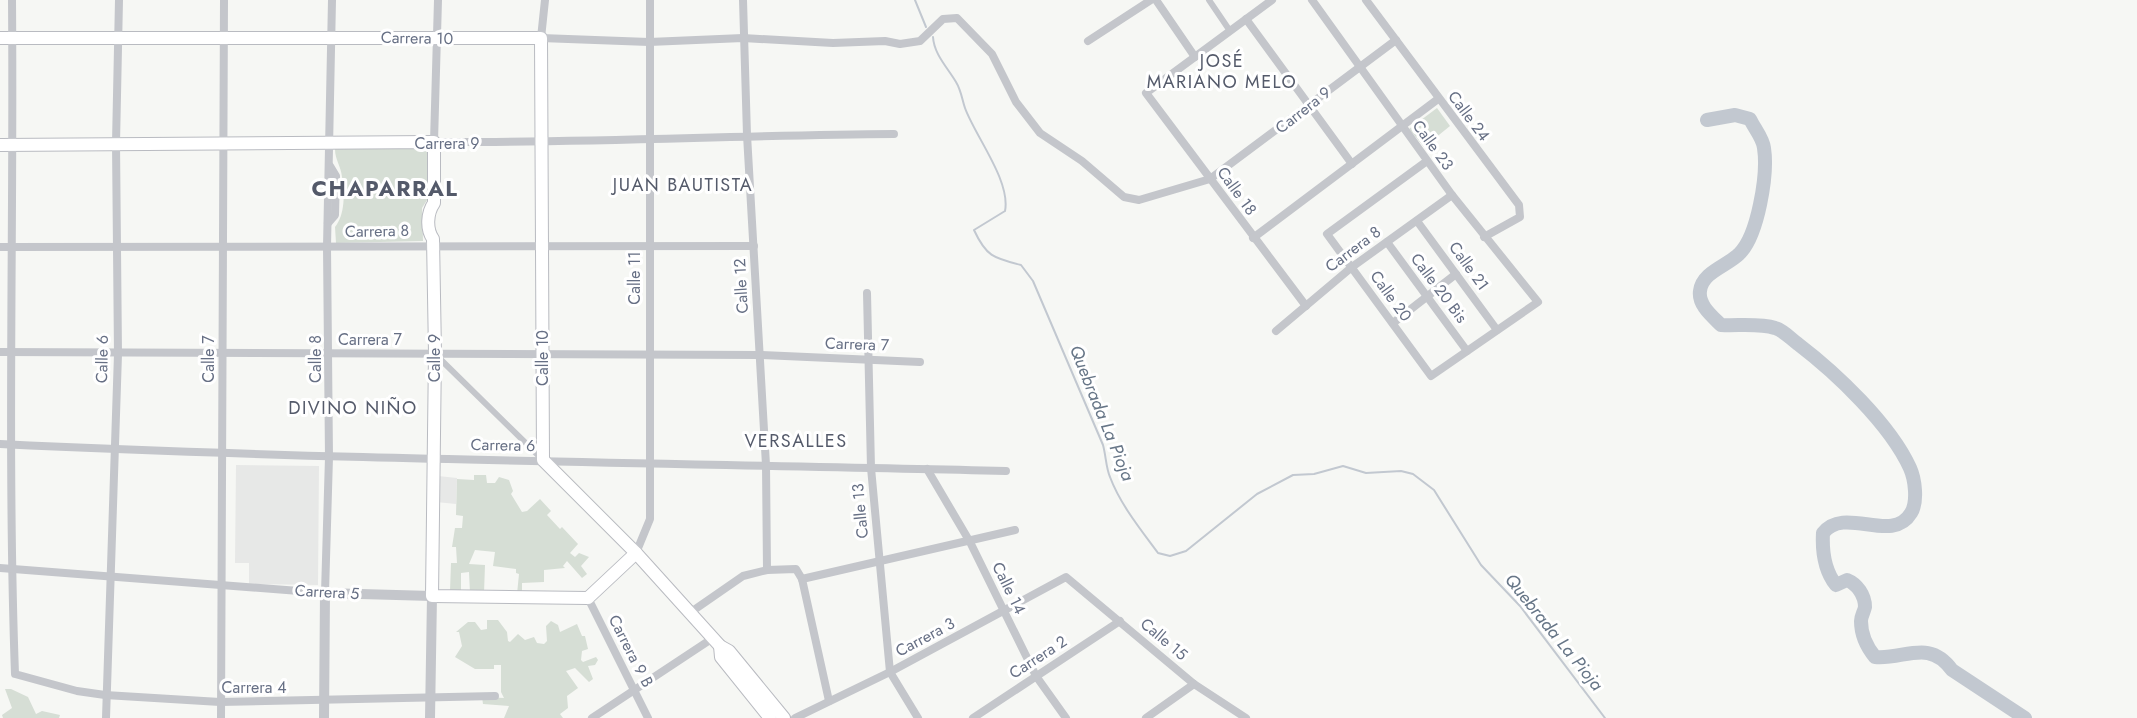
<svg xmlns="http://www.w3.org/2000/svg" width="2137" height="718" viewBox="0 0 2137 718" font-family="Jost,sans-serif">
<rect width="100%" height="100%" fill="#f6f7f4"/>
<!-- built -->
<g fill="#e7e8e7">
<polygon points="236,465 319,466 318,585 249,584 249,563 235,563"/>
<polygon points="438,476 457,478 456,504 436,502"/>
</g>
<!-- green -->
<g fill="#d6ded5">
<polygon points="1437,108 1450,126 1424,147 1409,129"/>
<path d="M428,148l1,49 -7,11 1,33 -87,2 -1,-16c10,-12 10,-34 7,-50 -1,-11 -7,-17 -7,-28z"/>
<polygon points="474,475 486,475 487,483 495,483 499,477 509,480 513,491 511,494 522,512 527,511 540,499 551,511 547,515 560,529 562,527 578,544 570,553 575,557 579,553 589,557 581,566 587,574 582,578 567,561 563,566 565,568 544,570 544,582 522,583 522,594 517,594 519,574 516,573 516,569 493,566 495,552 475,550 469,564 485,565 484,593 470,593 469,572 461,573 461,592 450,591 451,563 457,563 456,547 452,547 455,528 462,528 463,516 456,515 457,479 474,480"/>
<polygon points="487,620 498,620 507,632 508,641 510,642 518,634 525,640 534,637 537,643 544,644 547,641 546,626 551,621 558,625 560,632 577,624 582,636 585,636 588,649 582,651 581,660 583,662 596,657 598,660 595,665 588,666 593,679 589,682 575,668 566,671 578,688 567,696 568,708 560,714 563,718 504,718 509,706 483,704 482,697 504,698 501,692 501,665 494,665 494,669 475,669 455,657 462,646 459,632 456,632 468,622 475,622 481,630 487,629"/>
<polygon points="5,689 11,689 28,697 36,714 42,711 60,715 59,718 3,718 2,715 12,708"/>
</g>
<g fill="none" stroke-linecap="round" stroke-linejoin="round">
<!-- stream -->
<g stroke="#c2c8d0" stroke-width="2">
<polyline points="915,0 926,27"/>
<path d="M933,37c1,17 14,30 23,45 5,8 6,17 9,26 10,28 46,73 40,103l-31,19c12,26 19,28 47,35l12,16 70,164c3,11 3,23 7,32 10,27 31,53 48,76l12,3 16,-5 71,-57 36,-19 21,-1 29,-8 23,7 35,-2 12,3 21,16 47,75 39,41 85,112"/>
</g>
<!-- river -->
<path stroke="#c2c8d0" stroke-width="14" d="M1707,120l28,-5 15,4c4,9 13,19 14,29 4,26 -6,88 -25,106 -12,12 -37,18 -39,37 -2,14 12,25 21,34 16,1 39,-2 54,3 8,2 16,11 23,16 38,29 92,80 112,124 5,11 8,34 1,45 -19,32 -66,-8 -88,20 -1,18 2,38 13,52l11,-5c10,4 18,15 18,27 -1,5 -4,9 -4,14 0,14 5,25 14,36 29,3 54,-19 77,13l73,48"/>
<defs>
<g id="secondary">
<polyline points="0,38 541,38 543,460 636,553 720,646 729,651 784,718"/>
<path d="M0,145l434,-3v61c-7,10 -8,26 -1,36l2,114 -3,243 156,2 48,-45"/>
<polyline points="720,646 721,657 770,718"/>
</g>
</defs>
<!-- secondary casing -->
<use href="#secondary" stroke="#b9bbc1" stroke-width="14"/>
<!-- pedestrian -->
<g stroke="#c4c6cb" stroke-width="6">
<polyline points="1209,0 1230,31"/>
<polyline points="435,354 543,460"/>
</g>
<!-- minor -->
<g stroke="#c4c6cb" stroke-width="8">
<path d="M12,0c2,224 -5,450 3,674l62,17 28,4 115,7 275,-6"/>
<path d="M438,0l-4,142c154,1 307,-7 460,-8"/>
<polyline points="545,0 541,38 649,42 743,38 833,43 885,41 900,44 920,41 943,19 957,18 992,54 1016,102 1040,133 1082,161 1124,197 1139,200 1210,179 1396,40"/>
<polyline points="743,0 747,135 766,465 767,570"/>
<polyline points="1156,0 1195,57"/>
<polyline points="1272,0 1146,93 1306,306"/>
<polyline points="1312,0 1452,195 1538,302 1431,376 1327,234 1427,161"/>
<polyline points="1366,0 1519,205 1520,217 1484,237"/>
<polyline points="1246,19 1352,164"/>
<polyline points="1088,41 1151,0"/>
<polyline points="1417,221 1497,330"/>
<polyline points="328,223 335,215 336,176 330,166"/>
<polyline points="1253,238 1438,99"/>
<polyline points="1387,242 1467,351"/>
<polyline points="0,247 754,246"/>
<polyline points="867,293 871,468 890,672 918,718"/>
<polyline points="1393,323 1456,274"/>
<polyline points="1276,331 1352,267 1452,195"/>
<polyline points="0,352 760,355 920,362"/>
<path d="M0,444c335,16 671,19 1006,27"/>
<polyline points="927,469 970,542 1036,676 1066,718"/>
<polyline points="636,553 650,519 650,0"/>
<polyline points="0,568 325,593 329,457 327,247 332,0"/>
<polyline points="802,579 1015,530"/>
<polyline points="588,598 648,718"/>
<polyline points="691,612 743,576 767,570 796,569 802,579 829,701"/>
<polyline points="106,718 118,354 116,143 119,0"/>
<polyline points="221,718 224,0"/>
<polyline points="592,718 713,638"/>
<polyline points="795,718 890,672 1066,577 1194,684 1246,718"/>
<polyline points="973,718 1120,621"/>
<polyline points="1146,718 1194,684"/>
</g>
<!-- tertiary -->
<polyline stroke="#c4c6cb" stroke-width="10" points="324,718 325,593 432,596 430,718"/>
<!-- secondary -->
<use href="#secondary" stroke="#fff" stroke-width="12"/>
</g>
<g text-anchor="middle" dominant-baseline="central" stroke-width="6" stroke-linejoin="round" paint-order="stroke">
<!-- street labels -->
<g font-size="16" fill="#666f84" stroke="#fff">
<text transform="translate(417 38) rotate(1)">Carrera 10</text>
<text transform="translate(1303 110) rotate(-38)">Carrera 9</text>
<text transform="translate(1469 116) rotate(53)">Calle 24</text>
<text x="447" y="143">Carrera 9</text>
<text transform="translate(1433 145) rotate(54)">Calle 23</text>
<text transform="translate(1237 191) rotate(54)">Calle 18</text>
<text transform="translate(377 231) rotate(-1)">Carrera 8</text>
<text transform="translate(1353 249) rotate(-37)">Carrera 8</text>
<text transform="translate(1469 266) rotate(54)">Calle 21</text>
<text transform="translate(634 278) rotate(-90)">Calle 11</text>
<text transform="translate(741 286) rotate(-93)">Calle 12</text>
<text transform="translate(1439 288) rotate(53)">Calle 20 Bis</text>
<text transform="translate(1391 296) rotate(54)">Calle 20</text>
<text x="370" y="339">Carrera 7</text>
<text transform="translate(857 344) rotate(2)">Carrera 7</text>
<text transform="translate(434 358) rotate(-90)">Calle 9</text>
<text transform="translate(542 358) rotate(-90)">Calle 10</text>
<text transform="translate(102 359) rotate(-89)">Calle 6</text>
<text transform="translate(208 359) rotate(-90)">Calle 7</text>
<text transform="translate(315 359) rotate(-90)">Calle 8</text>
<text transform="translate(503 445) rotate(1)">Carrera 6</text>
<text transform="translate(860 511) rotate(-95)">Calle 13</text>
<text transform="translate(1009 588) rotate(64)">Calle 14</text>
<text transform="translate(327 592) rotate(3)">Carrera 5</text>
<text transform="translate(925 637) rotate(-28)">Carrera 3</text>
<text transform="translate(1164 639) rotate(40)">Calle 15</text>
<text transform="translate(631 651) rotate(63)">Carrera 9 B</text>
<text transform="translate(1038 657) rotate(-33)">Carrera 2</text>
<text x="254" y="687">Carrera 4</text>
</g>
<!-- neighbourhood labels -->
<g font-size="18" letter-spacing="1.5" fill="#545a6a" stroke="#fff">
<text x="1222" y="61">JOSÉ<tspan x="1222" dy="21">MARIANO MELO</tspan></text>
<text x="683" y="185">JUAN BAUTISTA</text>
<text x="353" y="408">DIVINO NIÑO</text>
<text x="796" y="441">VERSALLES</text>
</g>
<!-- water labels -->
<g font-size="18" font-style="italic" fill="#677687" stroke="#fff">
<text transform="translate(1102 413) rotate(68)">Quebrada La Pioja</text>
<text transform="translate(1554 632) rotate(51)">Quebrada La Pioja</text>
</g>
<!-- district labels -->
<g font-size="22" font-weight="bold" letter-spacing="1.5" fill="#545a6a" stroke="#fff">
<text x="385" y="188">CHAPARRAL</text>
</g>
</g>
</svg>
